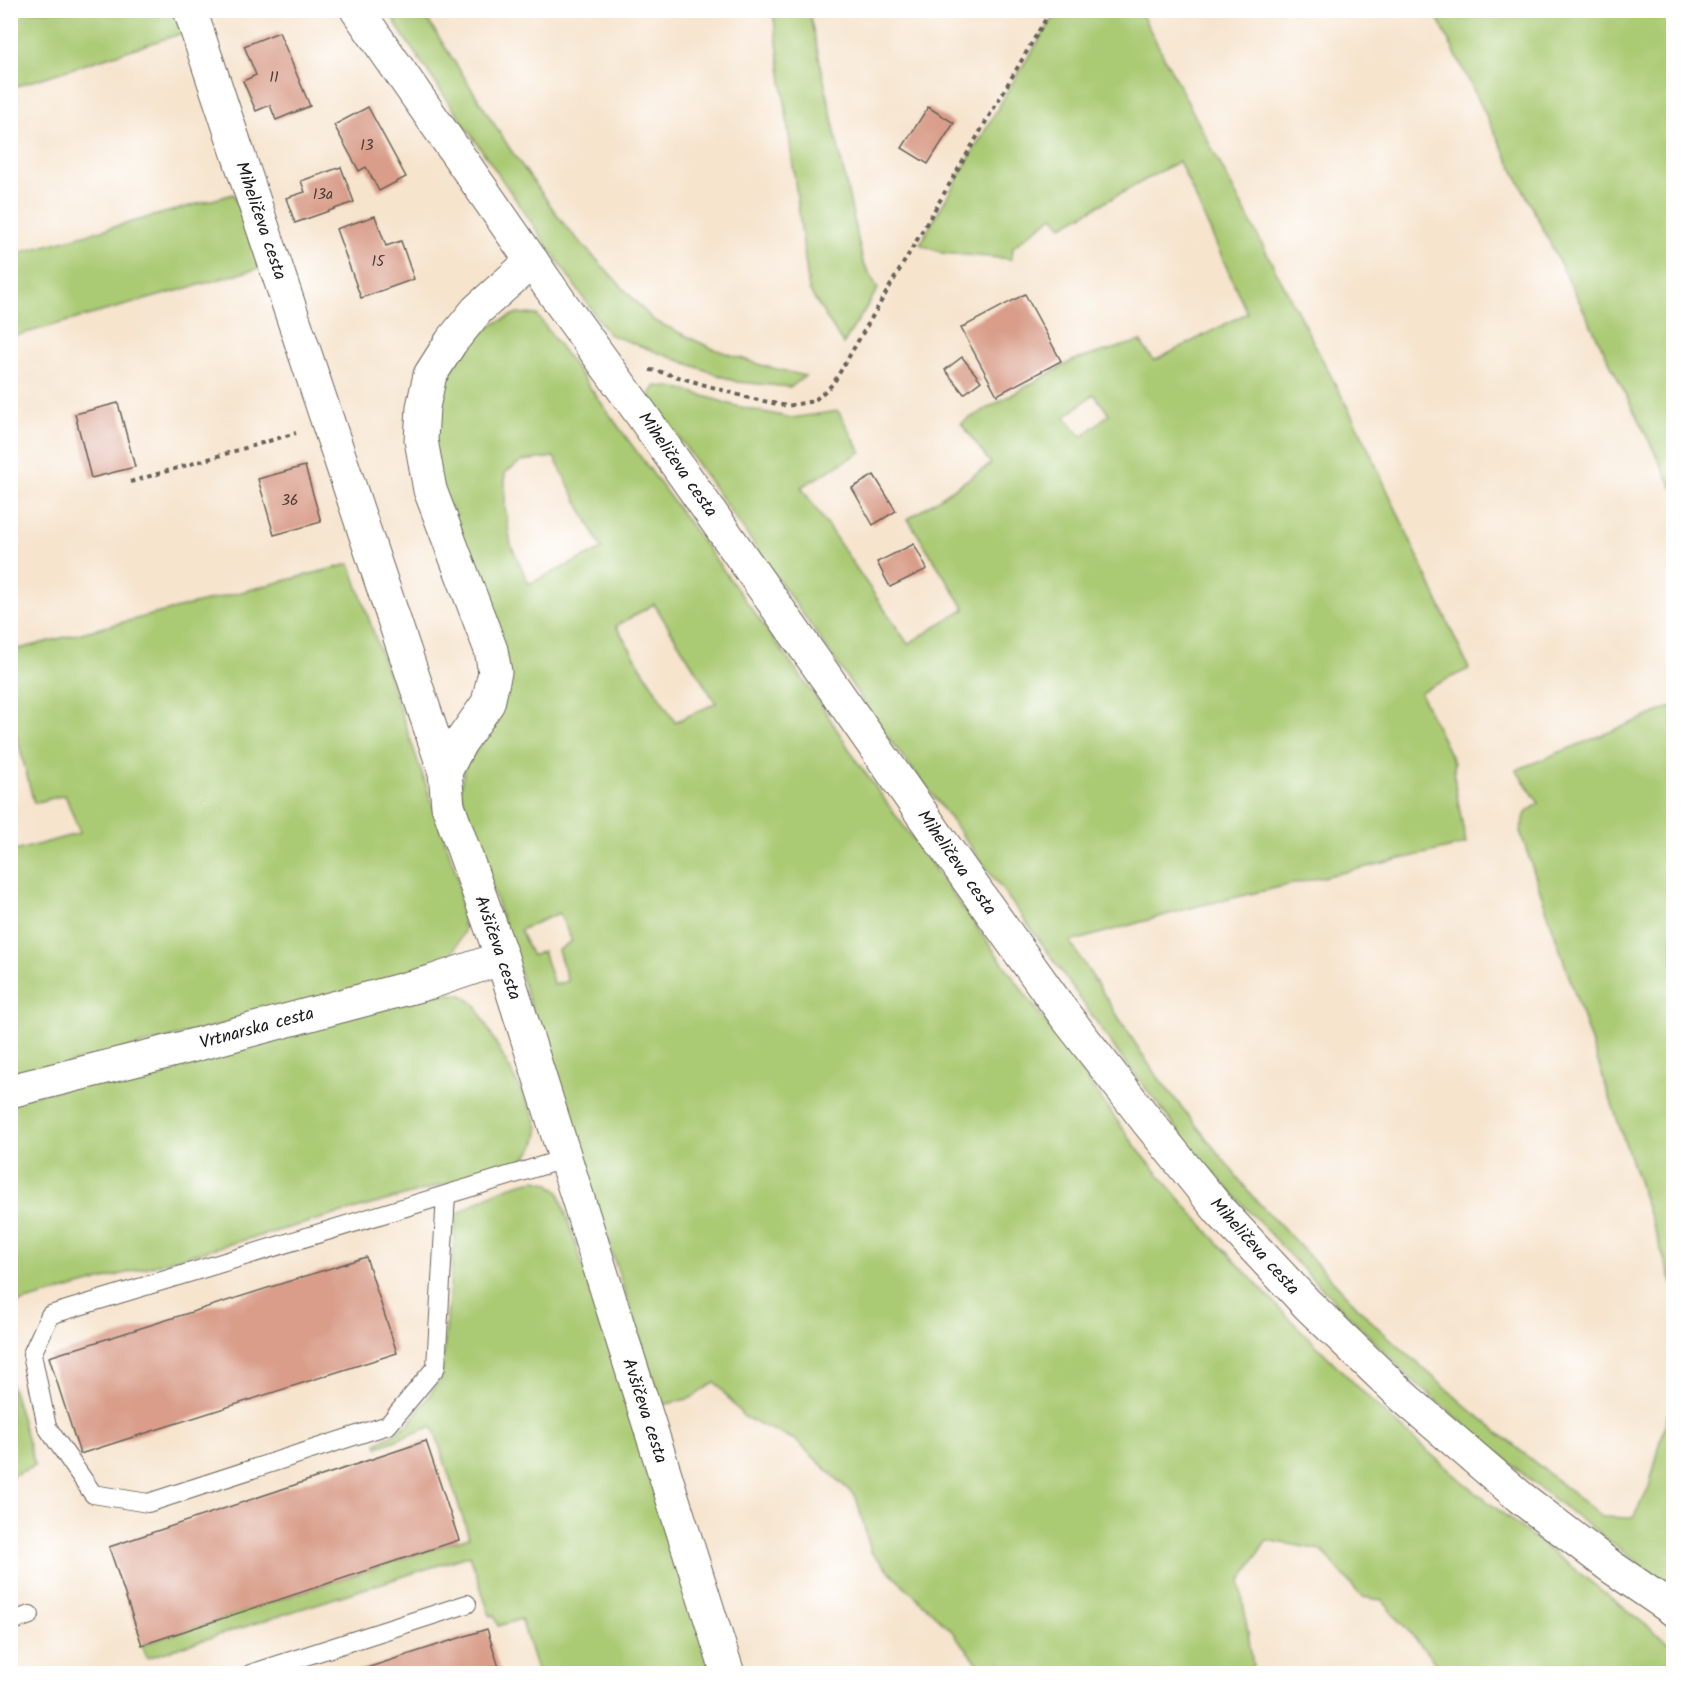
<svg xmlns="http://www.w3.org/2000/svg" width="1684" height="1684" viewBox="0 0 1684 1684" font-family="Kalam,sans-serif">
<rect width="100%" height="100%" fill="#fff"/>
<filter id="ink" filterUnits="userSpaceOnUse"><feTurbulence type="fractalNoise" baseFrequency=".0167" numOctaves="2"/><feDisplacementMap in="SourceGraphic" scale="12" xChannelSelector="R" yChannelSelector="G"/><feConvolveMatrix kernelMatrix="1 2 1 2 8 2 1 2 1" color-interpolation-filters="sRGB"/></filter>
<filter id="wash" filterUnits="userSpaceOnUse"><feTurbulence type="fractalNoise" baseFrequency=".008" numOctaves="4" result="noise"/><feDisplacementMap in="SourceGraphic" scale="24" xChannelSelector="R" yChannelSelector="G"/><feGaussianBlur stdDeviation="1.35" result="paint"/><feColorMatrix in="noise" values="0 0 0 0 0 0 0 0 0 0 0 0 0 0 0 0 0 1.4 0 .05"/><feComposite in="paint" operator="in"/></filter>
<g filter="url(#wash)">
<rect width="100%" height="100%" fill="#f6e4cd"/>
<!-- green -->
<g fill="#aaca73" stroke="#637348" stroke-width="1.5" fill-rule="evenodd">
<polygon points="10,11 179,11 186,32 11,88"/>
<polygon points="389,11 423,11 429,22 510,149 566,227 653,320 711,348 761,365 805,376 791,387 737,382 608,334 402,34"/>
<polygon points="773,11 809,11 863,262 878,289 843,344 809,290"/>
<path d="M1058,11h82l223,426 106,232 -49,23 34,71 1,22 11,59 -268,62 -128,36 83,129 100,126 122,128 93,83 134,109 31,1 16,-31 24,-93 1,165 -4,6 3,3v21l-130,-98 -133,-113 -115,-117 -97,-105 -80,-103 -78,-112 -105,-143 -47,-60 -49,-72 -190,-271 7,-9 22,2 58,18 56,12 46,-7 23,41 -60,35 107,157 57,-35 -57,-90 83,-55 -30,-41 111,-62 68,-20 14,20 93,-48 -68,-152 -117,65 -9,-10 -40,31 -1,12 -70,-6 -22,-9 97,-169zM1094,394l15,20 -27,23 -17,-20z"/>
<polygon points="1434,11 1673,11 1673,489"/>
<polygon points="234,194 260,268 11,337 11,255"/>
<path d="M517,313l20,2 281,385 40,63 281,388 71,83 68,73 105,105 82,72 208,162v27h-229l-62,-73 -20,-3 -41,-47 -54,-10 -27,42 13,84 -10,7h-257l-36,-44 -52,-49 -27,-28 -15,-55 -61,-57 -51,-23 -29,-35 -24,16 -29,7 -202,-614 5,-26 27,-37 12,-28 -68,-232 -4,-51 10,-35 22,-35 32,-24zM554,457l48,92 -73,35 -18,-39 -6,-37v-35l17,-12zM654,604l62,99 -41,19 -59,-96zM559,913l13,28 -14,9 10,31 -14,4 -11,-34 -11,5 -12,-26z"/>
<polygon points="350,564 458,878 464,932 450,957 414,976 16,1077 10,1071 11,852 80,833 65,795 34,803 11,714 10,654 15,650"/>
<polygon points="1673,706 1673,1285 1520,831 1526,813 1539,803 1516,770"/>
<path d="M441,993l21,2 13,9 57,107c2,6 6,13 6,19 0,15 -11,29 -24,35l-503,140 -1,-204z"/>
<path d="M536,1180l12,3 11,9 154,481h-175l-17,-54 -23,7 -4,-11 -4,1 -20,-61 -323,103 -5,-13 327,-108 -36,-111 -55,21 -1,-4 32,-19 32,-45 16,-165c26,-16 48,-29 79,-34z"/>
<polygon points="10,1380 35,1466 11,1476 10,1476"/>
</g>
<g id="blocks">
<!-- building -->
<g fill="#d99d89">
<polygon points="279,32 310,106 276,120 270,105 256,111 243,81 256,75 244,46"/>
<polygon points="368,107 406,177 379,191 366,167 359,171 334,125"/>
<polygon points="928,107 954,123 928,164 902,148"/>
<polygon points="341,167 354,202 295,223 286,198 305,192 301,181"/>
<polygon points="375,216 386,246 401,241 414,279 361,298 336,229"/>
<polygon points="1025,294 1061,361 997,395 961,328"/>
<polygon points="962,357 981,381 964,394 945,370"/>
<polygon points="118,403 135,467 91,478 75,414"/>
<polygon points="305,466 321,522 274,535 258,479"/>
<polygon points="874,475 896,511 873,525 852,488"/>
<polygon points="914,544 927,569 890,587 877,562"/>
<polygon points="366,1257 397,1353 80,1454 49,1357"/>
<polygon points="426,1441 459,1540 142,1645 109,1547"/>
<polygon points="487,1629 501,1674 351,1674 351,1673"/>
</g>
</g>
</g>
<g filter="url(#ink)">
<use href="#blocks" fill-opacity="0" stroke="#68625a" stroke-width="1.5"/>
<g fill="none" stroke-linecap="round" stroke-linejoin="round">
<defs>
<g id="service">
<polyline points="446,1195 436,1367 388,1425 148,1503 93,1494 47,1427 32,1354 50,1315 564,1159"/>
<polyline points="10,1622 30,1615"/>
<polyline points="250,1674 467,1604"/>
</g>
<g id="minor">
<polyline points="190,10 445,772"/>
<polyline points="532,261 477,310 451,342 430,375 423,407 421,440 430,490 491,650 495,672 488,703 460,743 445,772 448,806 502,958 728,1674"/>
<polyline points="10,1091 187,1047 431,982 502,958"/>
</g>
<polyline id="tertiary" points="357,10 563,306 642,415 974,888 1064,1014 1148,1122 1220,1211 1308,1305 1406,1399 1520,1497 1610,1566 1674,1610"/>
</defs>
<!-- service casing -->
<use href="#service" stroke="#68625a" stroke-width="20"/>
<!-- minor casing -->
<use href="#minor" stroke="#68625a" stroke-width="35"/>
<!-- tertiary casing -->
<use href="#tertiary" stroke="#68625a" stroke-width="35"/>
<!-- path -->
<g stroke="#68625a" stroke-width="4" stroke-dasharray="4.5 4.5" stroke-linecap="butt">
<polyline points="650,370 658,371 749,398 787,406 814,401 833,384 1051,10"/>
<polyline points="130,482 296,433"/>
</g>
<!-- service -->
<use href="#service" stroke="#fff" stroke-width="18"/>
<!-- minor -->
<use href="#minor" stroke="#fff" stroke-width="33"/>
<!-- tertiary -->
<use href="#tertiary" stroke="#fff" stroke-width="33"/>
</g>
</g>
<g text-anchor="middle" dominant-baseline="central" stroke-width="4.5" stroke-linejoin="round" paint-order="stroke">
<!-- number labels -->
<g font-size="15" fill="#4b3c37">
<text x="274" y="78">11</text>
<text x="367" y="146">13</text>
<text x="323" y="195">13a</text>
<text x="378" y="262">15</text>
<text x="290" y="501">36</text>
</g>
<!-- street labels -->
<g font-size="18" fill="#1c1c1c" stroke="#fff">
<text transform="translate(260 221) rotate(71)">Miheličeva cesta</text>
<text transform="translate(677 465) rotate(55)">Miheličeva cesta</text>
<text transform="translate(956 863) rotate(55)">Miheličeva cesta</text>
<text transform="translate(497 948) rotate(71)">Avšičeva cesta</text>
<text transform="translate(257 1029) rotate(-15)">Vrtnarska cesta</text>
<text transform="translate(1254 1247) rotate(48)">Miheličeva cesta</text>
<text transform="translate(644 1411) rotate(72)">Avšičeva cesta</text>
</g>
</g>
<!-- margin -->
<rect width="1684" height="1684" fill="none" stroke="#fff" stroke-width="36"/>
</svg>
